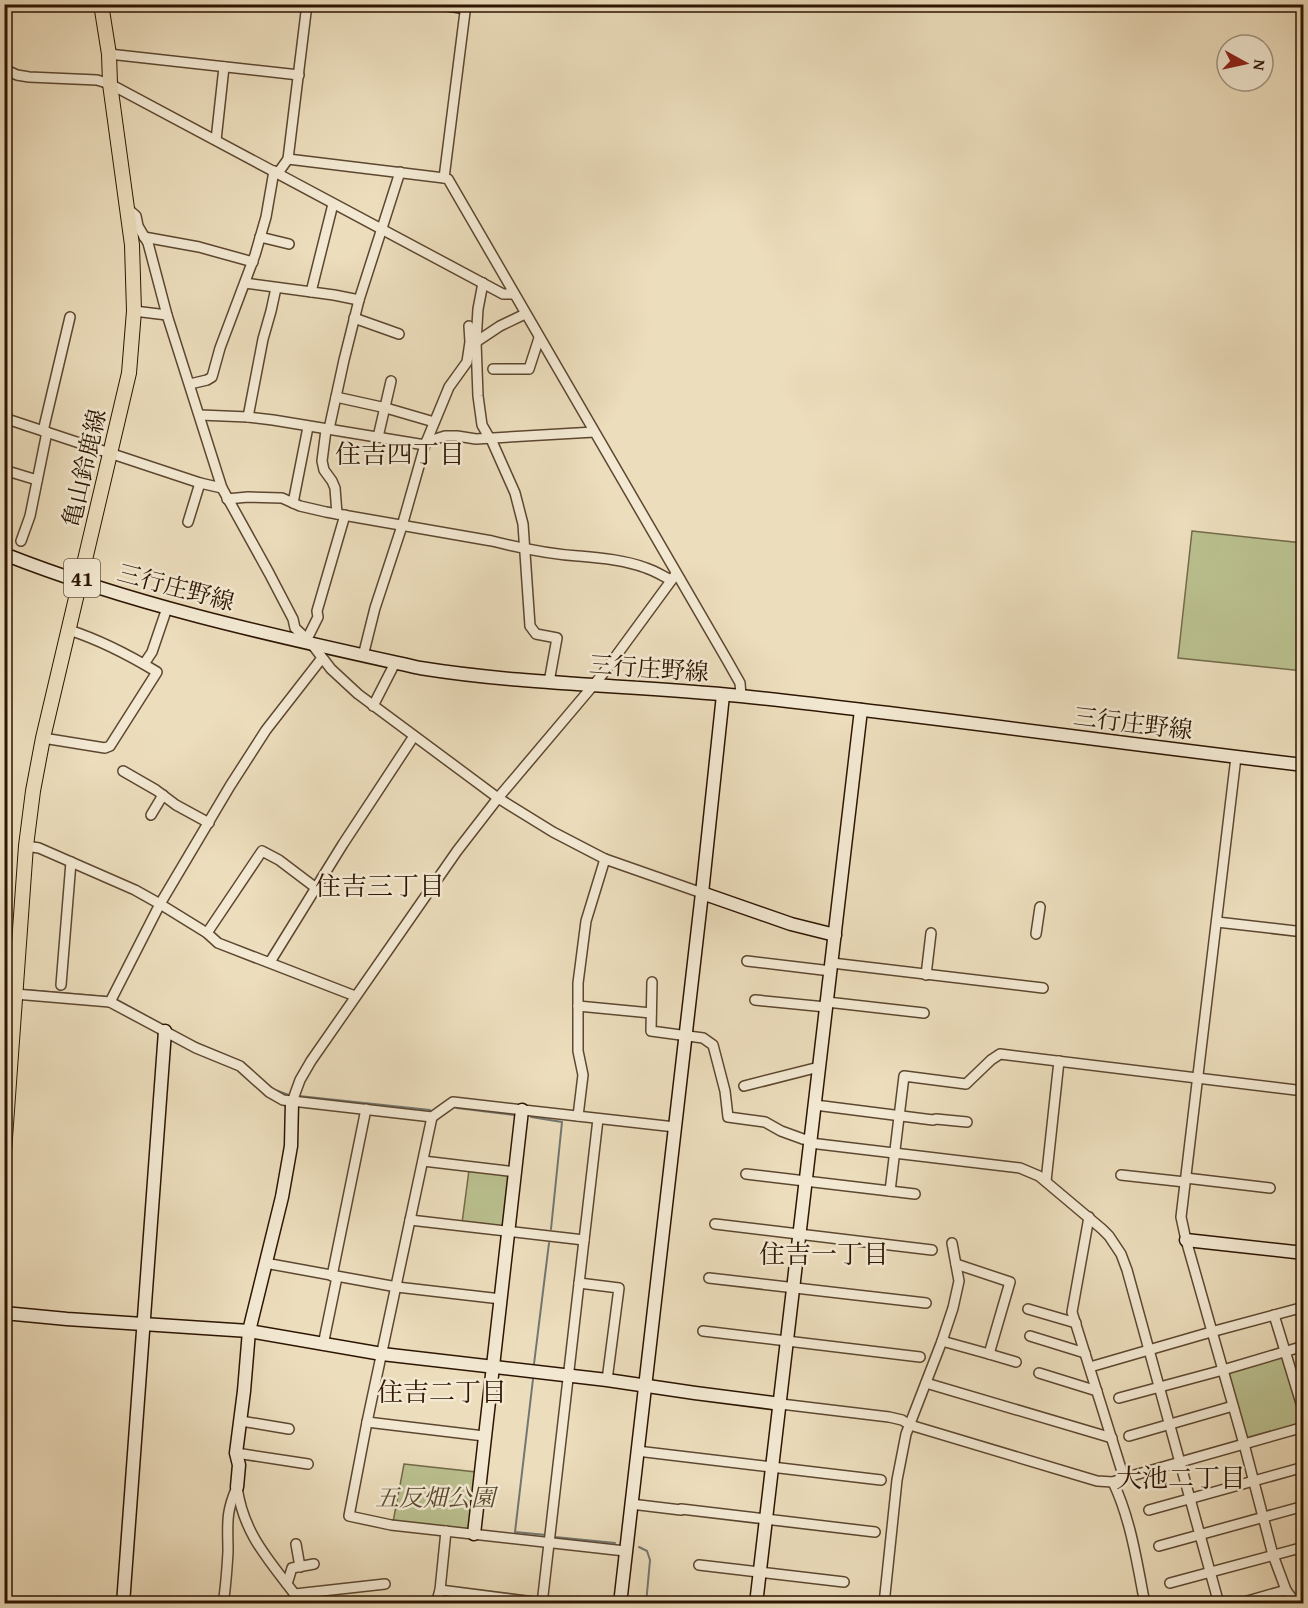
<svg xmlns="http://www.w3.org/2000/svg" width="1308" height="1608" viewBox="0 0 1308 1608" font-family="'Gentium Book Plus','Noto Serif JP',serif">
<rect width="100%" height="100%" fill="#ecddbc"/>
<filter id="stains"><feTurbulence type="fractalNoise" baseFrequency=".00333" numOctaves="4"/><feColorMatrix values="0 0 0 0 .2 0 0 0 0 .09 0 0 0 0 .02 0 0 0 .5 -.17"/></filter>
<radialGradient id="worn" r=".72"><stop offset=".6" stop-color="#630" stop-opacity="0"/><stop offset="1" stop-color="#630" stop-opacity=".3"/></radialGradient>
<!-- green -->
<g fill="#bac08f" stroke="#746a48" stroke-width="1.5">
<polygon points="1192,531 1303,543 1303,671 1178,658"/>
<polygon points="469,1170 508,1174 510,1179 504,1224 501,1227 462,1223"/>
<polygon points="1284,1356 1303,1423 1247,1441 1228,1374 1231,1371"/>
<polygon points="404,1464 476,1472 469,1529 467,1530 393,1522"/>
</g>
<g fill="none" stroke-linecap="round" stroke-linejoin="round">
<!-- stream -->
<g stroke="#717772" stroke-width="2">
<polyline points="27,990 108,997"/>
<polyline points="116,999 190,1040 242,1062 260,1078"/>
<polyline points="266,1084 275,1090 289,1095"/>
<polyline points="299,1096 430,1110"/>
<polyline points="457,1108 514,1115"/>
<polyline points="531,1117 562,1122 551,1229"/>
<polyline points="534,1364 549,1243"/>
<polyline points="533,1379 515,1532 546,1535"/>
<polyline points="555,1537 615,1543"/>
<polyline points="639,1547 647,1551 650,1560 646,1604"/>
</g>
<defs>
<g id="street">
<polyline points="466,4 444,178 448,179 727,660 740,683 741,696"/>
<polyline points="109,54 299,75"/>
<polyline points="4,69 17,75 29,77 97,80 110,84 503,294 514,294"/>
<polyline points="216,140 224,67"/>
<polyline points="288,159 444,178"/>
<polyline points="278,173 288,159 307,4"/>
<polyline points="128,209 136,216 138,226 148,243 167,315 222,488 269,573 293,619 295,628 311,643 331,669 358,694 498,798 553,832 605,859 702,893"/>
<polyline points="144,237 199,247 253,262"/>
<polyline points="260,237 289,244"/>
<polyline points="245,283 334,295 359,300"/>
<polyline points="483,283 478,309 476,342 478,396 482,425 490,439"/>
<polyline points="311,292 333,204"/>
<polyline points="134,311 167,315"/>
<polyline points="354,318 399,334"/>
<polyline points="472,342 476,342 500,326 525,314"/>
<polyline points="493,369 529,369 539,338"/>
<polyline points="190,384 207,380 212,377 220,348 255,255 266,217 274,171"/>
<polyline points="336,397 386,408 434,422"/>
<polyline points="200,415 248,417 273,420 425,445"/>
<polyline points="248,417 263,339 271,311 276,288"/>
<polyline points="4,418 200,483 222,488"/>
<polyline points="329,429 344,360 359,300 400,172"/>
<polyline points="326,430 322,461 324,470 332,481 335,488 337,514"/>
<polyline points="43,431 70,317"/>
<polyline points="378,437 391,381"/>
<polyline points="491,439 515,493 523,524 530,626 536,634 557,638 549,682"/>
<polyline points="426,442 445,436 457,436 476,439 594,432"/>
<polyline points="4,470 37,480"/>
<path d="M227,499l21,-2 34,1 18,8 26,6 166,29c28,7 57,13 86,15 23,2 47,4 68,12 9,3 17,8 25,12"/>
<polyline points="293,503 308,427"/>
<polyline points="188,522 200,483"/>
<polyline points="21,541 30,516 47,432"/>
<polyline points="307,639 318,617 317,611 345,515"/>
<polyline points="363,656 375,608 402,526 425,445 449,387 467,362 470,342 469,326"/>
<polyline points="322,658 266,730 230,786 160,904 207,933 218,943 355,996"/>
<polyline points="144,664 152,652 167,608"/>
<polyline points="373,706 395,663"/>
<path d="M43,738l62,10 5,-2 47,-74c-28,-17 -57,-32 -88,-42"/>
<polyline points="1236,757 1181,1217 1186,1240 1244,1444 1273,1555 1286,1590 1296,1604"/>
<polyline points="123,771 156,790 176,805 209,823"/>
<polyline points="151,815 163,795"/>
<polyline points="26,846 39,848 135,890 160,904 110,1002"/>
<polyline points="1217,922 1304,932"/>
<polyline points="207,933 262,851 279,860 316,888"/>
<polyline points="1036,934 1040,907"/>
<polyline points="747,961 831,971"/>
<polyline points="270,962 343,844 414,736"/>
<polyline points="832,963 1043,988"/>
<polyline points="926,975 931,933"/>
<polyline points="652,982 651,1031 703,1038 713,1045 725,1091 728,1117 765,1122 781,1131 803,1139 810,1140"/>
<polyline points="61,985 71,862"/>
<polyline points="15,994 110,1002 196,1048 240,1066 269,1092 283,1100 432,1117 453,1102 675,1127"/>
<polyline points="755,1000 826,1007"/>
<polyline points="827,1002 924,1013"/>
<polyline points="578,1006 651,1013"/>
<polyline points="744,1086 819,1067"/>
<polyline points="292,1102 300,1080 311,1061 457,851 498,798 602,675 676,574"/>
<polyline points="815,1105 933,1120 936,1119 967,1122"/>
<polyline points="578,1116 583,1075 578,1051 578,983 586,921 605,859"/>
<polyline points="432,1117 367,1422 349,1516 391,1525 625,1551"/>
<polyline points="810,1143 1020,1168 1039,1176 1102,1229 1109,1236 1121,1254 1127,1270 1219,1604"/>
<polyline points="423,1161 516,1172"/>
<polyline points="746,1174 915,1194"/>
<polyline points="1121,1175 1185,1182"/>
<polyline points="1186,1178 1270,1188"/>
<polyline points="1046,1181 1059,1061"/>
<polyline points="890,1191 904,1076 966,1084 991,1060 1000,1054 1304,1091"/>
<polyline points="410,1220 584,1240"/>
<polyline points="715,1224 932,1250"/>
<polyline points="265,1263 397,1287 501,1299"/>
<polyline points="332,1276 366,1109"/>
<polyline points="709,1278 926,1303"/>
<polyline points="579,1283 619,1288 607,1380"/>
<polyline points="1028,1309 1076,1323"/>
<polyline points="1274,1315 1304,1413"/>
<polyline points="703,1331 920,1357"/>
<polyline points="1030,1336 1085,1353"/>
<polyline points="942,1341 989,1354 1010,1282 956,1264"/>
<polyline points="323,1345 337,1277"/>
<polyline points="989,1354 1016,1362"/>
<polyline points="1090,1367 1211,1332 1304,1307"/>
<polyline points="1039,1373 1097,1391"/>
<polyline points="926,1383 1112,1438"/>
<polyline points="1119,1398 1223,1370 1304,1346"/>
<polyline points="781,1404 889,1417 902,1420 910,1425 1097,1481 1113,1482 1124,1478 1072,1312 1089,1217"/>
<polyline points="241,1421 289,1429"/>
<polyline points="367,1422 484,1436"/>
<polyline points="1129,1436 1233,1406"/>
<polyline points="637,1451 881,1480"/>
<polyline points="236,1453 308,1464"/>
<polyline points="1124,1478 1304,1427"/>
<path d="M1113,1482c18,38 24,81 32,122"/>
<path d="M237,1487c7,51 37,78 65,117"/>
<polyline points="631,1504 681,1510"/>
<polyline points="681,1509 875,1532"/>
<polyline points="1149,1510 1304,1467"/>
<polyline points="296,1544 300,1567"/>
<polyline points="1159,1546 1304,1506"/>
<polyline points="699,1565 844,1582"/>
<polyline points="1170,1583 1304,1547"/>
<polyline points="287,1584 292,1568 314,1564"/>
<polyline points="440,1590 542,1603"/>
<polyline points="295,1594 385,1584"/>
<path d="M223,1604c3,-18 4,-35 5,-52 0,-27 -3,-38 9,-65"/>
<polyline points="436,1604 440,1590 446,1531"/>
<polyline points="542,1604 598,1119"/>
<polyline points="884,1604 897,1480 906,1434 942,1341 953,1308 959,1281 952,1243"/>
<polyline points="1237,1604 1286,1590"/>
</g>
<g id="secondary">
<polyline points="443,4 465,7"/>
<path d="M4,554c134,53 276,83 416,114 106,17 214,17 321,28 188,20 375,47 563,69"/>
<polyline points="702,893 791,924 835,935"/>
<polyline points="1186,1240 1304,1253"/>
<polyline points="4,1313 67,1319 249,1331 382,1354 607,1380 695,1393 781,1404"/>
<polyline points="237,1487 239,1465 236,1453 244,1391 249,1331 282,1197 291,1146 292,1102"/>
<polyline points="474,1534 522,1110"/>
<polyline points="123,1604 165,1031"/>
<polyline points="620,1604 702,893 723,695"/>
<polyline points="756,1604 861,710"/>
</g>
<polyline id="primary" points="4,1152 26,846 33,791 43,738 129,373 134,311 132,245 110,84 109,54 101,4"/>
</defs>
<!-- street casing -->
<use href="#street" stroke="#5d4730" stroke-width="12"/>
<!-- secondary casing -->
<use href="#secondary" stroke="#2d1502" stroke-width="15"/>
<!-- primary casing -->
<use href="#primary" stroke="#2d1502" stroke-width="16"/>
<!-- street -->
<use href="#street" stroke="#f3e9d3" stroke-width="9"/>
<!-- secondary -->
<use href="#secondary" stroke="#f3e9d3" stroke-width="12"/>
<!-- primary -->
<use href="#primary" stroke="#ecddbc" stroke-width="14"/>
</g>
<g text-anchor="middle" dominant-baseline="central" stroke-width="5" stroke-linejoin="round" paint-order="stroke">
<!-- shield labels -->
<rect fill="#f3e9d3" stroke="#685541" stroke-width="1.5" x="64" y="559" width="36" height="38" rx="4.5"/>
<g font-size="22" font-weight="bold" fill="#2d1502">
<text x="82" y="578">41</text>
</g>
<!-- street labels -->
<g font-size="24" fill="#2d1502" stroke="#f3e9d3">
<text transform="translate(84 468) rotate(-77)">亀山鈴鹿線</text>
<text transform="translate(176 587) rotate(15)">三行庄野線</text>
<text transform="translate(649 668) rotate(4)">三行庄野線</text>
<text transform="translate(1133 723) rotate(7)">三行庄野線</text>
</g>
<!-- park labels -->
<g font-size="24" font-style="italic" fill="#57482c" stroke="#f3e9d3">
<text x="435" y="1497">五反畑公園</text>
</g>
<!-- neighbourhood labels -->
<g font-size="26" fill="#2d1502" stroke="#f3e9d3">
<text x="400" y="453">住吉四丁目</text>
<text x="380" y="885">住吉三丁目</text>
<text x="824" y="1253">住吉一丁目</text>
<text x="442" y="1391">住吉二丁目</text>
<text x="1181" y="1477">大池二丁目</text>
</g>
</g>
<!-- margin -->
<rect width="1308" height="1608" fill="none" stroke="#ecddbc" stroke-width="24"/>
<rect x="6" y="6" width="1296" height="1596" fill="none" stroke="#2d1502" stroke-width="3"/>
<rect x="12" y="12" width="1284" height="1584" fill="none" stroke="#2d1502" stroke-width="1.5"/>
<!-- north arrow -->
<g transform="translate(1245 63) rotate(98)"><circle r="28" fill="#f3e9d3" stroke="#a4947f" stroke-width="1.5"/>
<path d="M0-4.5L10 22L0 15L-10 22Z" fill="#8f2418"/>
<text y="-9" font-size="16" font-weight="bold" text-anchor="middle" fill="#2d1502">N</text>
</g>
<rect width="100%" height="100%" filter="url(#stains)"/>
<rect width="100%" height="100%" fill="url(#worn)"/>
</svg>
